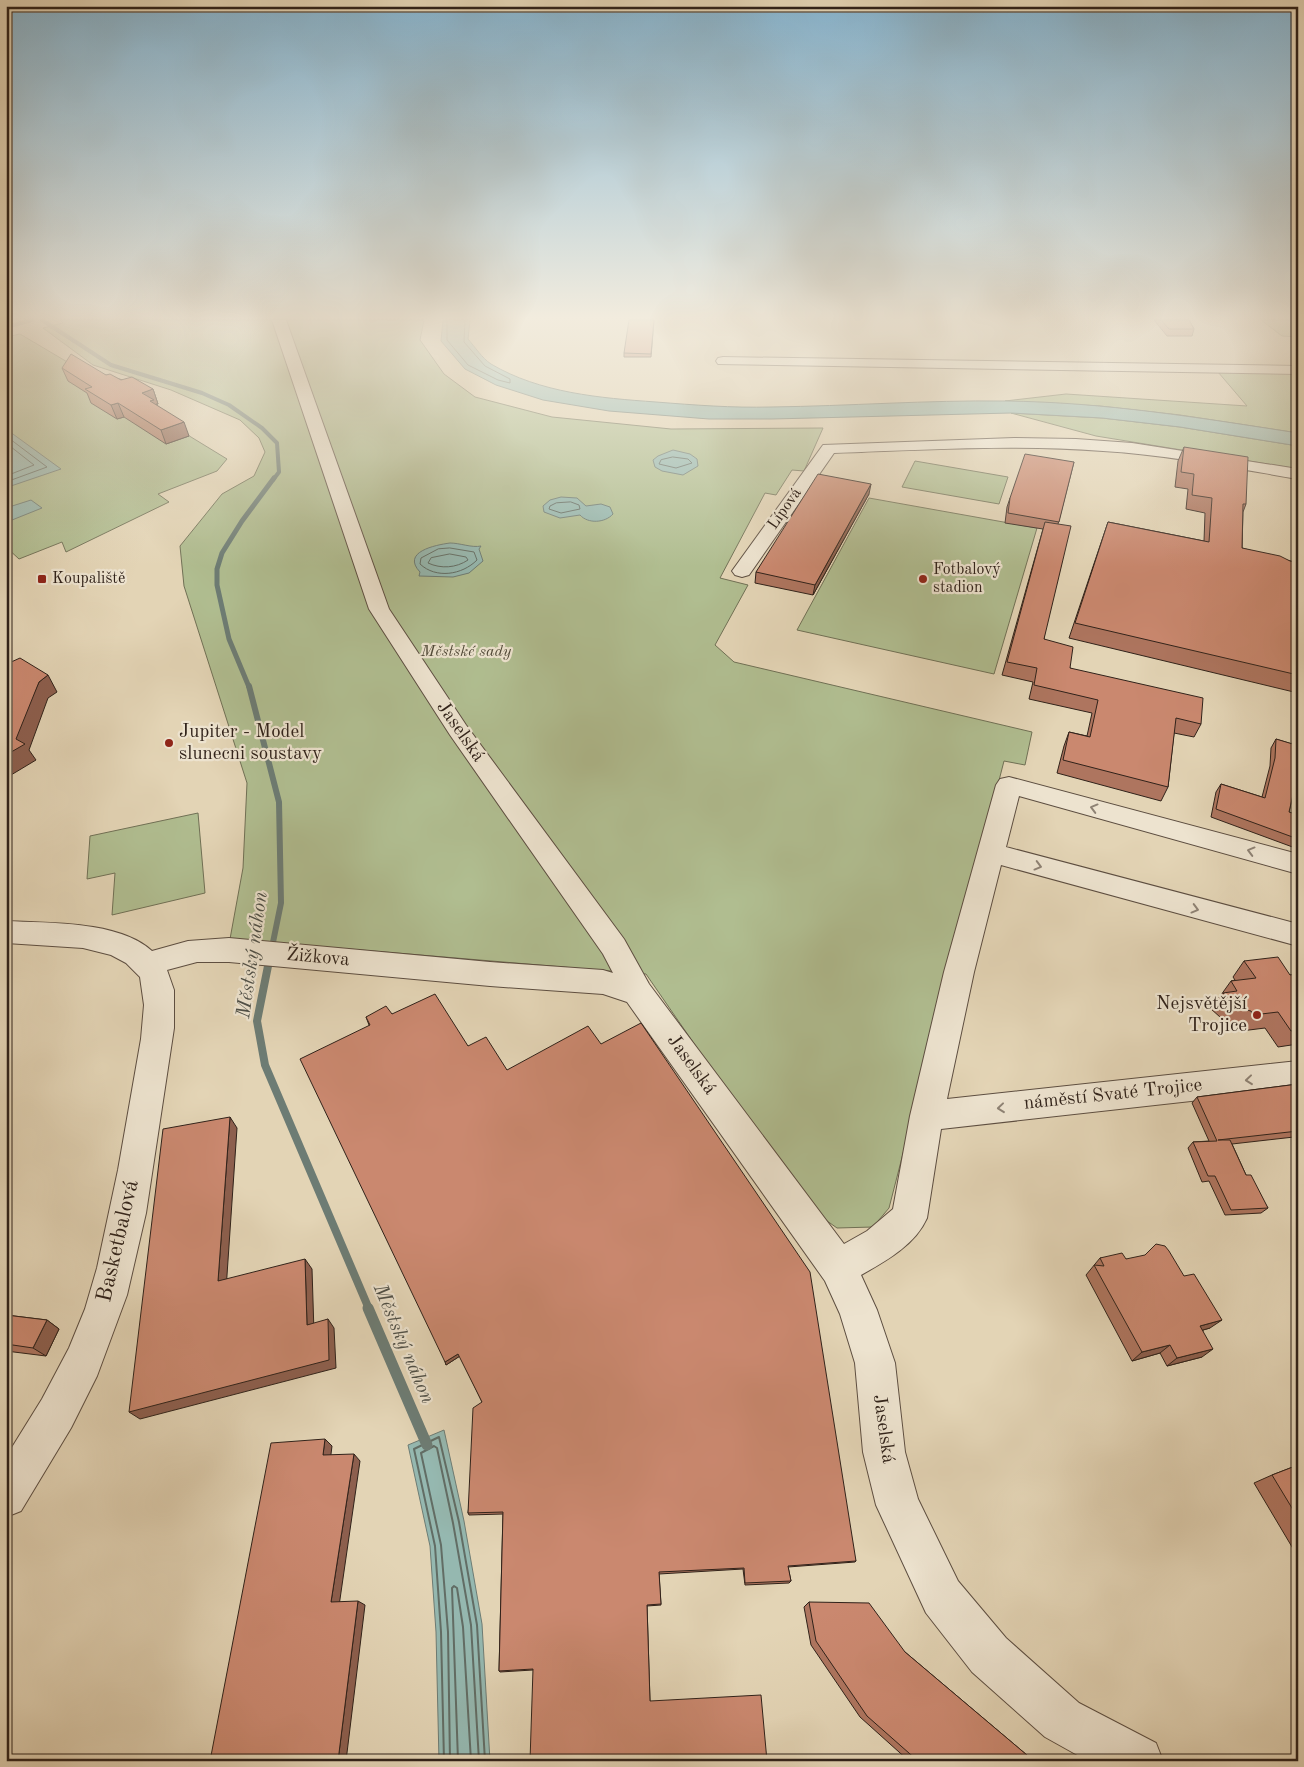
<svg xmlns="http://www.w3.org/2000/svg" width="1304" height="1767" viewBox="0 0 1304 1767" font-family="'Old Standard TT',serif">
<rect width="100%" height="100%" fill="#e3d4b5"/>
<filter id="stains"><feTurbulence type="fractalNoise" baseFrequency=".004" numOctaves="4"/><feColorMatrix values="0 0 0 0 .2 0 0 0 0 .09 0 0 0 0 .02 0 0 0 .5 -.17"/></filter>
<radialGradient id="worn" r=".72"><stop offset=".6" stop-color="#630" stop-opacity="0"/><stop offset="1" stop-color="#630" stop-opacity=".3"/></radialGradient>
<!-- green -->
<g fill="#b0bd90" stroke="#707055">
<polygon points="60,320 424,320 420,340 444,374 475,397 552,417 671,429 823,428 804,471 792,470 776,495 765,493 720,578 748,585 715,645 734,662 1032,732 1025,765 1004,761 889,1208 873,1227 837,1228 806,1206 646,974 230,939 243,868 247,783 184,586 180,546 222,494 254,476 265,452 259,438 240,420 171,390 93,365 43,328 63,323"/>
<polygon points="1261,320 1298,320 1298,337 1282,336"/>
<polygon points="20,334 96,379 158,404 148,407 173,426 227,459 217,471 158,494 169,502 66,552 62,542 19,559 6,547 6,337"/>
<polygon points="1218,372 1298,374 1298,433 1180,415 1100,406 1005,401 1066,394 1247,406"/>
<polygon points="1011,413 1102,418 1180,427 1298,446 1298,469 1096,436"/>
<polygon points="915,461 1008,477 999,504 902,487"/>
<polygon points="869,498 1037,528 994,674 797,630"/>
<polygon points="198,813 205,893 112,915 115,873 87,879 90,836"/>
</g>
<!-- water -->
<g fill="#95b8b0" stroke="#6d7c74">
<path d="M443,320h27l-2,19c7,8 14,19 23,25 49,29 109,34 165,38 38,3 76,6 115,5 78,-1 156,-7 234,-6 99,1 196,17 293,32v13l-118,-19 -78,-9 -91,-5 -239,6h-63l-100,-8 -66,-11 -47,-15 -31,-16 -24,-28z"/>
<polygon points="6,429 61,469 8,487"/>
<polygon points="673,450 690,454 697,459 698,466 683,475 662,471 655,467 653,460 658,456"/>
<path d="M561,497l16,1 9,8 15,-2 9,3 3,7c-8,9 -25,10 -33,1l-20,3 -16,-6 -1,-6 7,-6z"/>
<polygon points="31,500 42,508 12,520 6,515 6,508"/>
<path d="M450,543c10,0 22,5 31,3l-2,3 4,12 -14,12 -16,4 -34,-1 1,-4c-19,-20 15,-27 30,-29z"/>
<polygon points="444,1430 464,1521 482,1624 490,1761 439,1761 436,1632 430,1546 408,1445"/>
</g>
<g fill="none" stroke-linecap="round" stroke-linejoin="round">
<!-- shore-far1 -->
<g stroke="#626d65" stroke-width="1">
<polyline points="447,320 447,340 468,365 498,380 510,383 510,379 485,366 464,342 465,320"/>
<polyline points="6,436 47,467 6,482"/>
<polyline points="6,443 34,465 6,476"/>
<polygon points="673,457 688,459 692,463 676,468 659,464 661,460"/>
<polygon points="571,502 579,505 580,509 561,513 549,509 550,506 556,503"/>
<path d="M450,548l24,4 3,8c-15,15 -41,19 -57,4l1,-6 17,-9z"/>
<path d="M450,554l16,3 2,3c-12,8 -27,9 -40,3l3,-5z"/>
</g>
<!-- shore -->
<g stroke="#626d65" stroke-width="2">
<polyline points="444,1761 441,1632 435,1546 414,1449 439,1437 459,1522 477,1625 485,1761"/>
<polyline points="450,1761 448,1632 441,1545 421,1453 434,1446 437,1448 453,1523 471,1625 479,1761"/>
<polyline points="458,1761 452,1588 454,1586 457,1588 463,1627 471,1761"/>
</g>
<!-- stream-far4 -->
<g stroke="#6d7c74" stroke-width="4">
<polyline points="42,320 111,365 202,393 229,405 262,428 277,443 279,472 273,480"/>
<polyline points="6,327 32,320"/>
</g>
<!-- stream-far3 -->
<polyline stroke="#6d7c74" stroke-width="5" points="249,687 229,639 217,585 217,569 222,553 242,521 274,478"/>
<!-- stream-far2 -->
<polyline stroke="#6d7c74" stroke-width="6" points="249,686 279,802 281,903 270,957"/>
<!-- stream-far1 -->
<polyline stroke="#6d7c74" stroke-width="8" points="270,956 257,1021 265,1065 369,1309"/>
<!-- stream -->
<polyline stroke="#6d7c74" stroke-width="11" points="368,1308 427,1445"/>
<defs>
<g id="minor">
<path d="M272,320h14l103,289 77,116 158,214 25,45 195,260 23,-13 26,-22 17,-93 34,-144 52,-187 4,-6 9,-2 289,77v20l-279,-78 -13,51 292,77v22l-297,-81 -27,107 -27,127 351,-38v28l-357,40 -14,89c-12,27 -41,43 -66,57l16,35 18,53 10,89 13,47 40,82 48,57 73,65 77,40 7,18h-75l-43,-24 -73,-65 -46,-59 -50,-108 -13,-53 -8,-89 -15,-49 -15,-33 -198,-279 -24,-8 -113,-8 -261,-24h-32l-30,8 7,20v38l-28,185 -19,82 -30,81 -26,52 -50,83 -15,6v-60l36,-58 27,-51 16,-39 12,-41 21,-98 23,-131 3,-34 -4,-28 -14,-14 -15,-8 -28,-7 -77,-5v-22c42,2 114,0 146,30l36,-10 41,-3 261,24 113,8 10,3 -10,-19 -153,-219 -81,-126z"/>
<polygon points="723,357 1298,366 1298,374 718,364 716,361 718,358"/>
<path d="M1014,438l62,1 56,4 166,26v10c-65,-11 -130,-24 -195,-28 -90,-7 -180,-1 -269,2l-85,122 -7,2 -7,-2 -3,-4 91,-126z"/>
</g>
</defs>
<!-- minor casing -->
<use href="#minor" stroke="#5d4e41" stroke-width="2"/>
<!-- minor -->
<use href="#minor" fill="#ede3cf" fill-rule="evenodd"/>
</g>
<!-- wall -->
<g fill="#ae755f" stroke="#30221a">
<polygon points="654,320 651,357 624,357 624,353"/>
<polygon points="1154,320 1189,320 1194,329 1192,336 1167,336"/>
<polygon points="62,368 106,375 153,389 158,404 156,404 189,436 166,444 124,417 117,419 91,403 87,393 68,381"/>
<polygon points="1184,447 1246,504 1243,512 1242,548 1298,563 1298,693 1069,638 1108,522 1204,541 1205,513 1186,509 1188,489 1175,487 1178,461"/>
<polygon points="1074,462 1058,524 1044,639 1070,668 1201,724 1194,737 1174,733 1168,787 1161,801 1057,773 1064,746 1069,732 1087,736 1092,713 1029,699 1033,682 1002,675 1043,529 1005,523 1007,507 1010,498"/>
<polygon points="869,494 813,595 755,583 756,572"/>
<polygon points="1298,727 1298,775 1289,812 1298,815 1298,849 1211,817 1216,792 1221,784 1262,797 1270,766 1271,748 1276,739 1292,744 1294,733"/>
<polygon points="1244,961 1290,975 1298,974 1298,1044 1278,1047 1265,1028 1241,1031 1238,1027 1229,1025 1211,1009 1231,981 1235,980 1233,977"/>
<polygon points="392,1014 468,1046 507,1070 856,1561 855,1562 788,1567 791,1581 789,1583 745,1585 743,1569 659,1574 661,1605 647,1606 650,1701 767,1761 533,1670 500,1672 499,1671 503,1514 469,1515 468,1513 482,1402 460,1356 446,1365 369,1025 366,1017"/>
<polygon points="1298,1084 1298,1146 1294,1137 1232,1144 1246,1175 1268,1208 1261,1213 1225,1215 1209,1181 1202,1182 1188,1148 1193,1142 1209,1141 1192,1103 1197,1097"/>
<polygon points="1100,1258 1126,1259 1184,1276 1210,1328 1203,1330 1202,1357 1167,1366 1160,1353 1132,1361 1086,1275"/>
<polygon points="6,1315 47,1320 59,1329 46,1356 6,1351"/>
<polygon points="1298,1465 1298,1557 1254,1483 1272,1475"/>
<polygon points="809,1602 905,1652 1034,1761 909,1761 860,1717 811,1645 804,1607"/>
</g>
<!-- shaded-wall -->
<g fill="#8d5f4e" stroke="#30221a">
<polygon points="153,389 158,404 156,404 156,415 142,393"/>
<polygon points="118,403 124,417 117,419 111,405"/>
<polygon points="184,422 189,436 166,444 161,430"/>
<polygon points="871,484 869,494 813,595 815,585"/>
<polygon points="48,675 57,692 48,698 29,750 36,760 6,778 6,755 39,682"/>
<polygon points="230,1117 237,1128 226,1290 218,1281"/>
<polygon points="305,1259 312,1269 314,1333 307,1325"/>
<polygon points="328,1319 334,1328 336,1368 140,1419 129,1412"/>
<polygon points="47,1320 59,1329 46,1356 33,1348"/>
<polygon points="1222,1320 1210,1328 1189,1334 1200,1326"/>
<polygon points="1170,1345 1160,1353 1132,1361 1142,1352"/>
<polygon points="1213,1349 1202,1357 1167,1366 1177,1358"/>
<polygon points="458,1354 460,1356 446,1365 445,1362"/>
<polygon points="325,1439 332,1446 330,1462 323,1455"/>
<polygon points="354,1454 360,1461 339,1606 331,1602"/>
<polygon points="358,1601 365,1605 346,1761 338,1761"/>
</g>
<!-- building -->
<g fill="#ca886f" stroke="#30221a">
<polygon points="629,320 654,320 651,354 624,353"/>
<polygon points="1161,320 1189,320 1194,329 1169,329"/>
<polygon points="71,354 106,375 110,374 121,380 132,377 153,389 142,393 154,400 150,401 184,422 161,430 118,403 111,405 85,389 92,387 62,368"/>
<polygon points="1184,447 1248,457 1246,504 1243,504 1242,548 1280,556 1290,561 1298,563 1298,675 1075,623 1108,522 1209,542 1212,498 1192,495 1194,474 1181,472"/>
<polygon points="1025,454 1074,462 1059,522 1008,513 1010,498"/>
<polygon points="818,474 871,484 815,585 756,572"/>
<polygon points="1045,522 1071,526 1044,639 1073,647 1070,668 1203,698 1201,724 1176,718 1168,787 1063,760 1069,732 1090,737 1098,700 1034,685 1037,668 1007,662"/>
<polygon points="20,658 48,675 39,682 16,739 25,744 6,755 6,663 9,663"/>
<polygon points="1298,734 1298,773 1289,812 1298,815 1298,839 1216,809 1221,784 1265,798 1275,758 1276,739 1296,745"/>
<polygon points="1278,957 1290,975 1298,974 1298,1030 1291,1031 1278,1012 1253,1015 1251,1011 1242,1009 1223,993 1237,991 1231,981 1256,978 1244,961"/>
<polygon points="435,994 468,1046 486,1037 507,1070 588,1026 601,1044 641,1023 810,1272 856,1561 788,1566 791,1581 745,1583 744,1568 659,1572 661,1604 647,1605 650,1701 761,1695 767,1761 530,1761 533,1669 499,1671 503,1512 468,1513 473,1408 482,1402 458,1354 445,1362 300,1059 370,1025 366,1017 386,1006 392,1014"/>
<polygon points="1298,1084 1298,1131 1218,1140 1230,1140 1246,1175 1251,1175 1268,1208 1231,1210 1215,1176 1208,1176 1193,1142 1217,1141 1197,1097"/>
<polygon points="230,1117 218,1281 305,1259 307,1325 328,1319 329,1360 129,1412 163,1129"/>
<polygon points="1156,1244 1165,1246 1169,1251 1184,1276 1194,1274 1222,1320 1200,1326 1213,1349 1177,1358 1170,1345 1142,1352 1094,1265 1104,1266 1100,1258 1122,1253 1126,1259 1145,1255"/>
<polygon points="6,1315 47,1320 33,1348 6,1344"/>
<polygon points="325,1439 323,1455 354,1454 331,1602 358,1601 338,1761 210,1761 271,1443"/>
<polygon points="1298,1465 1298,1518 1272,1475"/>
<polygon points="809,1602 869,1603 905,1652 1034,1761 918,1761 867,1716 816,1641"/>
</g>
<!-- one-way arrows -->
<defs><path id="oneway-chevron" d="M-2-3.5L2.5 0L-2 3.5" fill="none" stroke-width="1.6" stroke-linecap="round" stroke-linejoin="round" transform="scale(1.25)"/></defs>
<g stroke="#8e8274">
<use href="#oneway-chevron" transform="translate(1094 808) rotate(-165)"/>
<use href="#oneway-chevron" transform="translate(1251 851) rotate(-165)"/>
<use href="#oneway-chevron" transform="translate(1038 866) rotate(15)"/>
<use href="#oneway-chevron" transform="translate(1195 909) rotate(15)"/>
<use href="#oneway-chevron" transform="translate(1249 1080) rotate(174)"/>
<use href="#oneway-chevron" transform="translate(1001 1108) rotate(174)"/>
</g>
<!-- sky -->
<linearGradient id="sky" x2="0" y2="1"><stop stop-color="#87b6d2"/><stop offset="0.56" stop-color="#f2ecde"/><stop offset="1" stop-color="#f2ecde" stop-opacity="0"/></linearGradient>
<rect width="1304" height="567" fill="url(#sky)"/>
<!-- markers -->
<g fill="#8f2418" stroke="#ede3cf" stroke-width="2">
<rect x="37" y="574" width="10" height="10" rx="2.5"/>
<circle cx="923" cy="579" r="5"/>
<circle cx="169" cy="743" r="5"/>
<circle cx="1257" cy="1015" r="5"/>
</g>
<g text-anchor="middle" dominant-baseline="central" stroke-width="4.5" stroke-linejoin="round" paint-order="stroke">
<!-- far-street labels -->
<g font-size="16" fill="#30221a" stroke="#ede3cf">
<text transform="translate(785 509) rotate(-55)">Lípová</text>
</g>
<!-- far-poi labels -->
<g font-size="16" fill="#30221a" stroke="#ede3cf" text-anchor="start">
<text x="933" y="570">Fotbalový<tspan x="933" dy="18">stadion</tspan></text>
<text x="52" y="579">Koupaliště</text>
</g>
<!-- far-park labels -->
<g font-size="16" font-style="italic" fill="#504938" stroke="#ede3cf">
<text x="466" y="652">Městské sady</text>
</g>
<!-- poi labels -->
<g font-size="19" fill="#30221a" stroke="#ede3cf" text-anchor="start">
<text x="179" y="732">Jupiter - Model<tspan x="179" dy="22">slunecni soustavy</tspan></text>
<text x="1247" y="1004" text-anchor="end">Nejsvětější<tspan x="1247" dy="22">Trojice</tspan></text>
</g>
<!-- street labels -->
<g font-size="19" fill="#30221a" stroke="#ede3cf">
<text transform="translate(460 732) rotate(55)">Jaselská</text>
<text transform="translate(318 958) rotate(5)">Žižkova</text>
<text transform="translate(691 1065) rotate(54)">Jaselská</text>
<text transform="translate(1113 1095) rotate(-6)">náměstí Svaté Trojice</text>
<text transform="translate(883 1429) rotate(82)">Jaselská</text>
</g>
<!-- water labels -->
<g font-size="20" font-style="italic" fill="#4e4f47" stroke="#ede3cf">
<text transform="translate(253 955) rotate(-82)">Městský náhon</text>
<text transform="translate(403 1344) rotate(67)">Městský náhon</text>
</g>
<!-- near-street labels -->
<g font-size="22" fill="#30221a" stroke="#ede3cf">
<text transform="translate(118 1241) rotate(-77)">Basketbalová</text>
</g>
</g>
<!-- margin -->
<rect width="1304" height="1767" fill="none" stroke="#e3d4b5" stroke-width="25"/>
<rect x="8" y="8" width="1289" height="1752" fill="none" stroke="#30221a" stroke-width="2.5"/>
<rect x="12" y="12" width="1279" height="1742" fill="none" stroke="#30221a"/>
<rect width="100%" height="100%" filter="url(#stains)"/>
<rect width="100%" height="100%" fill="url(#worn)"/>
</svg>
